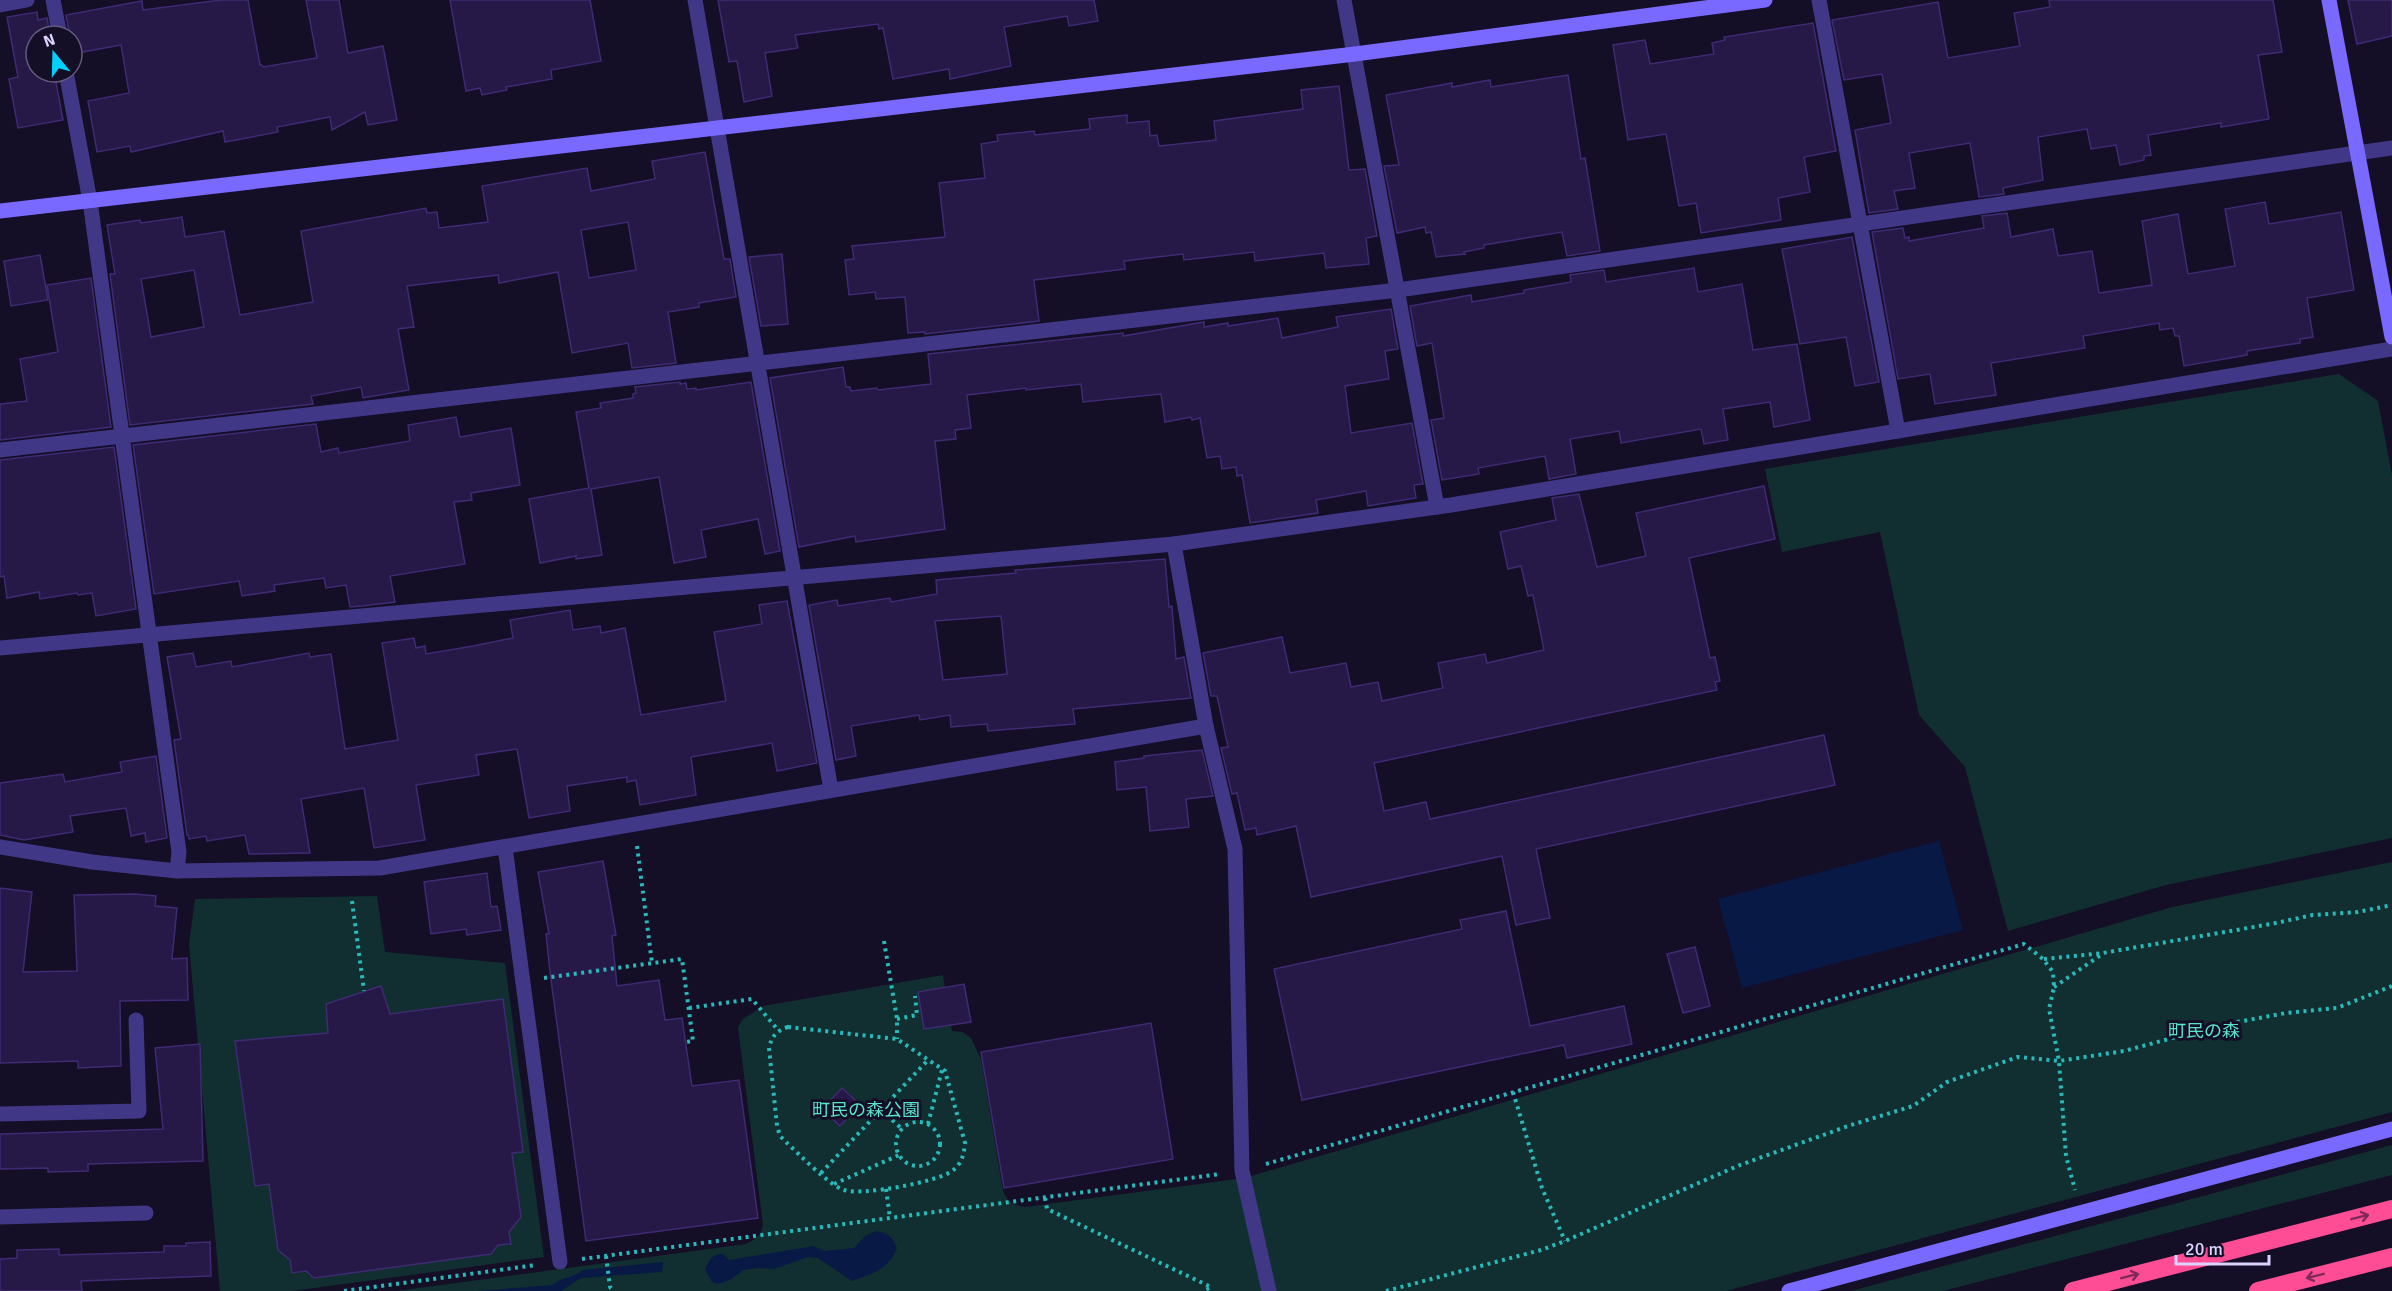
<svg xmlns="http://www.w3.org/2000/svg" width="2392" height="1291" viewBox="0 0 2392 1291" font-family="Signika,'Noto Sans JP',sans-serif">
<rect width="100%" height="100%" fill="#140e26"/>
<!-- green -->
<g fill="#112f30">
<polygon points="2339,374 2378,401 2392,475 2392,838 2166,885 2008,931 1965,767 1919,715 1880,532 1782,552 1765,469"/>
<path d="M2392,862v250l-666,179h-1330l350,-47c9,-5 15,-8 17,-19l-25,-198 5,-8 20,-13 180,-31 9,56 11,1 8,6 10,21 22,132c5,12 10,14 22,16l219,-29 928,-271z"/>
<polygon points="377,896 385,952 505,963 544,1257 292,1291 220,1291 189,944 195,899"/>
<polygon points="2392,1145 2392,1175 1943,1291 1851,1291"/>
</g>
<!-- water -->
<g fill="#081945">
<polygon points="1939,841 1963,930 1742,988 1718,899"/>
<path d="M876,1231c12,2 16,5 21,17 -8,21 -25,26 -45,33l-34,-23 -10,-1 -34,12 -16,-1 -15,2 -13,10 -12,4 -6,-2 -7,-13c5,-10 7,-15 18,-15l6,6 85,-14 10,5 30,-3 11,-12z"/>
<path d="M663,1262l-1,10 -81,6 -20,13h-83l74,-6c9,-8 22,-7 31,-15z"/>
</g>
<!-- building -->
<g fill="#261947" stroke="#3f2a74" stroke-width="1.5" fill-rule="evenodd">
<polygon points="221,0 248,0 260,65 262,65 263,67 317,58 306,0 339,0 348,53 383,46 397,120 368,125 365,112 332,130 330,117 277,127 278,132 225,142 223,131 131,152 130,146 97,152 88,101 129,93 121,45 72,54 72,36 70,36 66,15 142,1 143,10"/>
<polygon points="450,0 590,0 601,61 551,70 552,79 506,87 507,90 482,95 480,88 466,91"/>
<polygon points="718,0 1094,0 1098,21 1069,26 1067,16 1004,27 1011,66 950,79 949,69 893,79 883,28 879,29 878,24 795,35 798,48 765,53 772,96 744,102 737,61 729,62"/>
<polygon points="2049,0 2273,0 2282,52 2258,55 2269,119 2221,127 2221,123 2148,135 2151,155 2144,156 2144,160 2120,165 2116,145 2091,149 2087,129 2038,137 2043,180 2003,188 2004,194 1979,197 1970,143 1909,153 1915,188 1894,191 1898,209 1869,213 1855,130 1891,123 1882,74 1844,80 1832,20 1938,2 1948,58 2020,46 2014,13 2050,7"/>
<polygon points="2348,0 2392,0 2392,36 2357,44"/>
<polygon points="37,12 38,20 47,18 50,36 36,36 36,72 54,72 63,120 18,128 9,79 18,77 7,17"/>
<polygon points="1813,23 1836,151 1804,157 1810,192 1778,198 1781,220 1701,233 1696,203 1679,206 1666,134 1628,140 1613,45 1645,40 1650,64 1714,54 1712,43 1725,40 1724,37"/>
<polygon points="1568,75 1581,159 1585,158 1600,251 1567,256 1562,232 1484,245 1484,248 1464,252 1465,254 1436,257 1431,232 1426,233 1425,227 1397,233 1384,166 1399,165 1386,95 1452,83 1452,87 1490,80 1491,87"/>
<polygon points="1339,86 1349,170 1365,169 1377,236 1366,238 1369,264 1326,268 1324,253 1255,261 1254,252 1184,260 1183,254 1124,261 1125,269 1034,280 1039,321 925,334 925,332 908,333 905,297 876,299 875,292 849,295 845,260 854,259 852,246 945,237 939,183 985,178 981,144 998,141 997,135 1034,131 1035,135 1090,129 1089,119 1127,115 1127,123 1149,121 1150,136 1157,135 1159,146 1216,140 1214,121 1303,109 1301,90"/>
<path d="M705,152l19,107h6l6,38 -37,6v4l-31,5 8,51 -44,5 -4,-25 -56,10 -14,-81 -59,11 -1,-8 -91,11 7,41 -16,2 11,61 -46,8 -2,-11 -50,9 2,8 -183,21 -20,-151h5l-8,-49 33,-5 1,3 41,-6 3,20 39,-6 16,84 73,-13 -12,-71 125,-23 1,5 10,-1 2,16 49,-6 -6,-36 105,-18 4,23 64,-12 -3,-18zM628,222l8,48 -47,8 -8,-48zM194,270l10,57 -53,10 -10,-58z"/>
<polygon points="2265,202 2269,224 2341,212 2354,290 2307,298 2313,337 2300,339 2300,343 2247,351 2247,355 2184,366 2179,336 2175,336 2173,328 2160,330 2159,323 2083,336 2085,348 1991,363 1996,395 1935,404 1930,374 1898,379 1872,232 1903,228 1905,238 1909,237 1909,241 1984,228 1982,216 2007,213 2011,237 2053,229 2058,256 2092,251 2099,293 2152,285 2142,221 2178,214 2188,274 2235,266 2225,209"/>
<polygon points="1852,237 1879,382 1855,386 1846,337 1800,344 1782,249"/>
<polygon points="782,254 788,324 761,326 749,257"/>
<polygon points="40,255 48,300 11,306 4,261"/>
<polygon points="1694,268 1698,292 1742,284 1753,350 1797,344 1810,420 1774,427 1770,402 1723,409 1728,440 1704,444 1701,429 1621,443 1619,431 1570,439 1576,474 1549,479 1545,456 1478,468 1479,474 1442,480 1431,420 1444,418 1432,343 1417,346 1410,306 1471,295 1472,302 1524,293 1524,290 1571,282 1570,275 1604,270 1606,282"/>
<polygon points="91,278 111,427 0,440 0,404 27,401 20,359 58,352 47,285"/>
<polygon points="1391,309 1398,349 1385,351 1389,379 1345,386 1351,433 1412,423 1423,484 1414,485 1416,498 1368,506 1366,491 1316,500 1318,513 1250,523 1242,475 1237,476 1236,467 1222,469 1220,456 1207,458 1200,418 1192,420 1191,417 1165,422 1161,394 1083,402 1081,384 1026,390 1026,388 967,395 971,428 955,430 956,439 935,441 945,529 856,542 855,536 799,547 770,378 843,367 846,387 850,387 851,391 877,388 878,390 931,384 928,354 1123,333 1123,336 1204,322 1204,327 1228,323 1228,326 1278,318 1282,338 1338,327 1336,317"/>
<polygon points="680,382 680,384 686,383 687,389 696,388 696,390 751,382 780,551 765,554 758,519 701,530 706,557 674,563 659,477 591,489 602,555 576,559 576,556 540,563 529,499 589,488 576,412 601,408 600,403 633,398 633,394 636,393 635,387"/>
<polygon points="456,417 460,437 511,428 520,485 471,493 472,500 454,502 465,564 390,576 395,602 362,606 350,607 346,585 326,588 324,578 274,585 275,591 242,596 239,581 154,594 133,445 316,424 321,452 338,448 339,453 410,441 408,425"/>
<polygon points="114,447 136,609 96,616 92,593 78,595 77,593 40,599 39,592 7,598 4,576 0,577 0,460"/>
<polygon points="1764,486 1775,539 1689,558 1710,658 1715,657 1720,681 1715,682 1717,690 1374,763 1384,811 1426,802 1430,819 1824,735 1835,785 1536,849 1550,918 1516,925 1502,856 1311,897 1296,826 1257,835 1256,828 1245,830 1237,793 1232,794 1221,748 1228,747 1217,696 1211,696 1203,653 1282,637 1290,673 1346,663 1351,687 1378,682 1382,701 1443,688 1438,663 1485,654 1487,663 1544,650 1533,595 1528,596 1521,566 1508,569 1500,532 1556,520 1552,498 1579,494 1597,567 1646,556 1636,513"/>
<path d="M1165,559l4,48 3,-1 4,53 8,-2 7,41 -118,11 2,15 -87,7 -1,-7 -36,3 -1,-12 -30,5 -1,-5 -68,11 5,30 -20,4 -27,-155 28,-5 1,6 52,-8 1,4 46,-8 -1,-14 80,-7 -1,-3zM1001,616l6,58 -64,6 -8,-59z"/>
<polygon points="787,601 817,763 777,771 772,743 691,757 696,795 640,805 636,780 627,782 627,777 567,786 570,811 529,818 517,749 476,755 479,775 416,785 425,840 374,848 364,788 301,799 310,853 249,854 245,835 207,841 206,836 189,839 188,835 187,835 174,740 181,739 167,657 193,653 196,667 231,661 232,667 309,653 310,657 331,654 345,749 398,740 382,643 414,638 416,648 425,646 426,654 473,646 513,638 510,620 570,610 573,630 600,626 601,633 625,628 641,715 726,701 714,632 762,624 759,605"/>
<polygon points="1202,750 1213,796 1186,799 1189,827 1150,831 1146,787 1117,790 1115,762 1144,758 1144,756"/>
<polygon points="156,756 167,838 146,842 145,833 131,836 126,808 70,816 73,832 24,840 0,835 0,783 63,774 65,782 122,772 120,762"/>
<polygon points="603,861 616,935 612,936 617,986 659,980 665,1020 682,1018 692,1086 739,1080 758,1218 586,1241 550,972 546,934 549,934 538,872"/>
<polygon points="487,873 491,907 497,906 501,930 467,935 466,929 431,934 424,882"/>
<polygon points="0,888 32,892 23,972 77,971 74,895 135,894 156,896 155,906 177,908 172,959 187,958 188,1000 120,1001 121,1066 78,1068 78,1061 0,1063"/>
<polygon points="1506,911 1530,1026 1624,1006 1632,1044 1567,1058 1564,1045 1302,1100 1274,969 1462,929 1460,920"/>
<polygon points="1695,947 1710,1006 1683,1013 1667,954"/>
<polygon points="964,984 971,1022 924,1029 918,992"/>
<polygon points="381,986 390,1014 503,999 523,1152 512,1153 521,1217 509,1232 511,1244 498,1245 491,1254 314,1278 306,1271 292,1273 290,1260 278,1250 269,1184 255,1186 235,1041 328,1033 326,1004"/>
<polygon points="1151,1023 1173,1159 1004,1188 981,1052"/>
<polygon points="200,1044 203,1161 88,1164 88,1171 48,1172 48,1168 0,1169 0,1134 163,1129 155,1048"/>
<polygon points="842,1088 860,1105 840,1126 822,1109"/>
<polygon points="210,1242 211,1276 81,1281 82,1291 0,1291 0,1259 17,1258 17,1250 59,1249 59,1255 164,1252 164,1246 186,1246 186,1243"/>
</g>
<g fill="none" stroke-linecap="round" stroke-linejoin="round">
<!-- path -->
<g stroke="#2ab9bb" stroke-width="4" stroke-dasharray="3 4.5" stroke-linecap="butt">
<polyline points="637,846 652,963"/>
<polyline points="352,901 364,991"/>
<polyline points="884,941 897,1019 897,1039"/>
<polyline points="2044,959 2103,953 2271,924 2313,915 2358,912 2392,905"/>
<polyline points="544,978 682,959 693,1041 686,1042"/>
<polyline points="2054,987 2101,955"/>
<polyline points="689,1008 752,999 778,1030"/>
<polyline points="897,1019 917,1015 915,996"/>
<path d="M788,1027l109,12 48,32 20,72c-1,11 -3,21 -13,28 -15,11 -90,25 -108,19 -14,-4 -45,-36 -57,-47l-7,-7 -3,-10 -8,-78c3,-12 7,-17 19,-21z"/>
<polyline points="1513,1092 1542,1188 1565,1241"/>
<polyline points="881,1110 902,1129"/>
<circle cx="918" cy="1144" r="22"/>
<polyline points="928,1124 942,1070"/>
<polyline points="1266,1164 2024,944 2043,959 2053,972 2054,987 2049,1009 2059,1061 2066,1156 2075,1190"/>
<polyline points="821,1173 928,1060"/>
<polyline points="834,1184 899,1155"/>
<polyline points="886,1189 890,1218"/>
<polyline points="1045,1198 1047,1209 1211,1287 1203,1291"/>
<polyline points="606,1256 610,1287 614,1291"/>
<polyline points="582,1259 1220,1174"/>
<polyline points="344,1291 536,1265"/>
<polyline points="1386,1291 1541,1250 1565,1241 1740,1165 1851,1125 1913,1106 1947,1082 2018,1057 2059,1061 2124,1051 2221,1025 2286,1013 2337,1008 2392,986"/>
</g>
<!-- street -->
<g stroke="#403786" stroke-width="15">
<polyline points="53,0 60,36"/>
<polyline points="695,0 831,790"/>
<polyline points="1344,0 1437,507"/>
<polyline points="1819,0 1898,431"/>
<polyline points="0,5 27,0"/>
<polyline points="66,72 90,201 179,852 177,871"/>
<polyline points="0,450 1398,290 2392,148"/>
<polyline points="1174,544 1206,726 1235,849 1242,1171 1269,1291"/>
<polyline points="0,648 1174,544 1451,505 2392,349"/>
<polyline points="0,847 92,862 177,871 380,868 1206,726"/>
<polyline points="505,847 560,1262"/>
<polyline points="0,1114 139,1111 136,1020"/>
<polyline points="0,1217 146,1213"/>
</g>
<!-- secondary -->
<g stroke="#7969ff" stroke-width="15">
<polyline points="2329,0 2392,337"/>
<polyline points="0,211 1355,54 1765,0"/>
<polyline points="1789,1291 2392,1129"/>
</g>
<!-- highway -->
<g stroke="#ff4d95" stroke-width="18">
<polyline points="2073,1291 2392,1209"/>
<polyline points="2258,1291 2392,1257"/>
</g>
</g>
<!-- one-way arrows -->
<defs><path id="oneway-shaft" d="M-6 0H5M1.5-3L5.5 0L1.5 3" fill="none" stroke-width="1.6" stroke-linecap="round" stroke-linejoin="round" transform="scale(1.5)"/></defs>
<g stroke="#7e2a58">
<use href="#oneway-shaft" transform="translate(2360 1217) rotate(-14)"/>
<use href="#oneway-shaft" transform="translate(2130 1276) rotate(-14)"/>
<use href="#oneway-shaft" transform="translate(2315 1276) rotate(166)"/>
</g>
<g text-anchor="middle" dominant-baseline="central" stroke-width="6" stroke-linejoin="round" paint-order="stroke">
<!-- park labels -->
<g font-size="18" fill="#59e4cc" stroke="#140e26">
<text x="2204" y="1031">町民の森</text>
<text x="866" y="1110">町民の森公園</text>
</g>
</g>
<!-- north arrow -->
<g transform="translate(54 54) rotate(341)"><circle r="28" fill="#140e26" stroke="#645c7d" stroke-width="1.5"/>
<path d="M0-4.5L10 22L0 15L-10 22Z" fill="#00d0fd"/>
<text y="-9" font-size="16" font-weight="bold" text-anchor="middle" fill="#dbd2ff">N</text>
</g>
<!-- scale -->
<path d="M2176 1255v9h93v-9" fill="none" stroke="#dbd2ff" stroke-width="3"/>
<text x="2185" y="1255" font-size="18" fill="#dbd2ff" stroke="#140e26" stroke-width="4.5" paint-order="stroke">20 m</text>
</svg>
